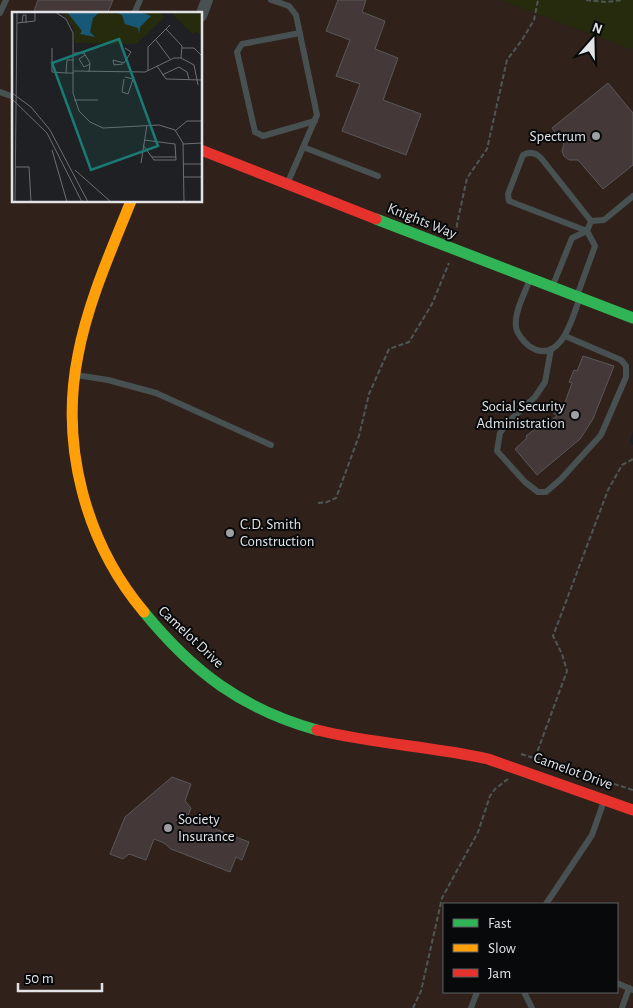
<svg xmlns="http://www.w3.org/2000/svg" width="633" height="1008" viewBox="0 0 633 1008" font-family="'Alegreya Sans',sans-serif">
<rect width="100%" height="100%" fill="#1e2023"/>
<!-- commercial -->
<path fill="#30221b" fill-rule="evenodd" d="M0,0h500l133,50v381l-4,12 4,2v563h-633zM14,14h187v187h-187zM444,904h173v88h-173z"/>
<!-- green -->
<polygon fill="#272b0d" points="500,0 633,0 633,50"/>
<!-- building -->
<g fill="#443938" stroke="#585859">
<polygon points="38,0 113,0 107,14 33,14"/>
<polygon points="338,0 366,0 362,12 385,21 375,49 398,58 383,100 421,114 406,155 342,131 360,84 336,76 350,40 326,31"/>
<polygon points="608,83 633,113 633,165 603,189 578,160 569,160 564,156 562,151 564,144 552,128"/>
<polygon points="583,356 614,366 593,419 580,439 537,475 515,449 527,438 526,436 536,428 538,430 557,416 553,413 561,403 564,405 572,383 569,382 574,370 577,371"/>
<polygon points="172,777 191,784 185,801 191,808 187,818 249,842 242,860 236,857 230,872 171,849 164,843 154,839 146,860 129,854 123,859 110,854 125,817"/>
</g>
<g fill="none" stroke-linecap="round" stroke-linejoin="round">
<!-- path -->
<g stroke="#4f5656" stroke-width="2" stroke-dasharray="5 2.5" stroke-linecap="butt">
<polyline points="586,0 607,2 622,0"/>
<polyline points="456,235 457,224 467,178 487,149 507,60 522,40 534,20 538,0"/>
<polyline points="318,503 327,502 336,498 359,436 369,394 389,349 409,342 432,304 449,263"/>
<polyline points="521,754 633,790"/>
<polyline points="535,758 567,671 562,654 553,636 608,490 622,465 633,459"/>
<polyline points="413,1008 421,991 442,898 478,832 490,796 495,789 508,779"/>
</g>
<!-- lane -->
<g stroke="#485152" stroke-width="6">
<polyline points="271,0 289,6 296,15 317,115 288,182"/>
<polyline points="0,13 6,0"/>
<polyline points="134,14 140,0"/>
<polyline points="300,33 242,44 237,52 255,132 263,136 315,121"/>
<polyline points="0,92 14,97"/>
<polyline points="303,147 378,176"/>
<path d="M591,221l-4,10 -78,-30 -1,-7 15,-39c7,-4 13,-2 18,3l50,63 13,-1 29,-24"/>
<path d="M530,279c-5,14 -16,33 -14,48 1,7 8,15 13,19 31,21 43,-27 50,-46"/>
<polyline points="553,285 572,238 587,231 595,246 577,296"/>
<polyline points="551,349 545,382 535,397 508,422 500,433 497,451 525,482 538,492 546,492 561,479 601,435 626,377 626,366 621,360 565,336"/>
<polyline points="76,375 108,380 156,393 271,445"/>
<polyline points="546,904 592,835 604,801"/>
<polyline points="617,983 633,990"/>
<polyline points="524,992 532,1008"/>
<polyline points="471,1008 477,992"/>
<polyline points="622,1008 629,988"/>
</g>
<!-- street -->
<polyline stroke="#485152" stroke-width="12" points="201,16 207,0"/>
<!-- fast -->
<g stroke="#30b455" stroke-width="11">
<polyline points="376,219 633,318"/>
<path d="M144,612c49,60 98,97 173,118"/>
</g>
<!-- slow -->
<path stroke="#ff9f0a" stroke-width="11" d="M131,201c-20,50 -43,101 -53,154 -18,90 7,187 66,257"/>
<!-- jam -->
<g stroke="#e5322d" stroke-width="11">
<polyline points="201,150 376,219"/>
<path d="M317,730c56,14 114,16 171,29l145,51"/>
</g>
</g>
<!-- markers -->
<g fill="#9d9fa2" stroke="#08090b" stroke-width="2">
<circle cx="596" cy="136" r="5"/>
<circle cx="575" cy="415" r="5"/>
<circle cx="230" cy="533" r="5"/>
<circle cx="168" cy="828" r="5"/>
</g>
<g text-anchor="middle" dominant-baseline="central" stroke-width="4" stroke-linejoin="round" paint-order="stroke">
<!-- poi labels -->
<g font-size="15" fill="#e1e3e6" stroke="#08090b" text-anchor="end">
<text x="586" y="136">Spectrum</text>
<text x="565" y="406">Social Security<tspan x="565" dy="17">Administration</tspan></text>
<text x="240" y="524" text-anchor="start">C.D. Smith<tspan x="240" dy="17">Construction</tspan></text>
<text x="178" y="819" text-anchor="start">Society<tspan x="178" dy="17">Insurance</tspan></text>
</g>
<!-- street labels -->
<g font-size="15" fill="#e1e3e6" stroke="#08090b">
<text transform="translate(422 221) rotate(22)">Knights Way</text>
<text transform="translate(191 637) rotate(43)">Camelot Drive</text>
<text transform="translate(573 771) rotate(20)">Camelot Drive</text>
</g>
</g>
<!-- overview -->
<g transform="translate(12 12)">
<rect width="190" height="190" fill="#1e2023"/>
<path d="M50,0h98l5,5 -29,27 -61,-1 -2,-16zM159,0h31v23l-6,-3 -4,2z" fill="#272b0d"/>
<path d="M55,0h33l-7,6 -3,14 5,5 -15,-3 2,-3zM103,0h26l10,4 -11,11 -1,7 -1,-6 -13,-4 -3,-9z" fill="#185877"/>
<path fill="none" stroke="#6c6e71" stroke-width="1" d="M43,0l11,7 7,14v60l6,18 11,11 13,6 56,-3 16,5 8,13 1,59M5,11l18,-2v-9M10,11l1,-8h3v8M154,17l16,17 -1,12M143,27l15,20M40,36v24l14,1M170,36h12l8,8M62,41h10l6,10 -1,9M73,43l-6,4 5,8 6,-3M111,52l-9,1 -1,-5 11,3 7,-11 -6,-4M145,54l9,13 36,1M62,59l71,1 29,-14h7l13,7 4,20M136,59v-24l22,-22M62,61h-8l1,-13h7M150,63l17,-8 8,5 2,7M112,67l-2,13 6,2 5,-15 -8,-2M0,81l19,14 19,23 38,72M0,87l35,34 35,69M62,88h24M163,119l12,-10h15M171,132l19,-1M131,133l11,15h22l-1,-16 -31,-4M40,138l15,52M140,145h24M129,151l6,-38M171,152h19M4,155h13l2,35M63,158l36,32M171,165h19M3,190l2,-190"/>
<path fill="#1a7b74" fill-opacity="0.15" stroke="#1a7b74" stroke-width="2.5" d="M107,27l39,107 -67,24 -39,-107z"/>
<rect width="190" height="190" fill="none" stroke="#e1e3e6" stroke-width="2.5"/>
</g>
<!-- legend -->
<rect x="443" y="903" width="175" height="90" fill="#08090b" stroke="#5f6063"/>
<rect x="453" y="919" width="25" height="8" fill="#30b455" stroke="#5f6063"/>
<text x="488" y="928" font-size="15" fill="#e1e3e6">Fast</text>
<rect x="453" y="944" width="25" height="8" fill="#ff9f0a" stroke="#5f6063"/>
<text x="488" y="953" font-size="15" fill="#e1e3e6">Slow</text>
<rect x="453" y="969" width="25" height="8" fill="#e5322d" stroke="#5f6063"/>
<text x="488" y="978" font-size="15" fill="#e1e3e6">Jam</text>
<!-- north arrow -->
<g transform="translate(593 40) rotate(20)" stroke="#08090b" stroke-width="4" paint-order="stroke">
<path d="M0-4L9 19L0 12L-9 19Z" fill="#e1e3e6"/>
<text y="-8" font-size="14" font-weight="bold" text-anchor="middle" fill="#e1e3e6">N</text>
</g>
<!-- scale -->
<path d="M18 983v8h84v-8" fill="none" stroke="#e1e3e6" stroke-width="2.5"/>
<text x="25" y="983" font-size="15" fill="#e1e3e6" stroke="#08090b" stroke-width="4" paint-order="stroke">50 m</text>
</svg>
